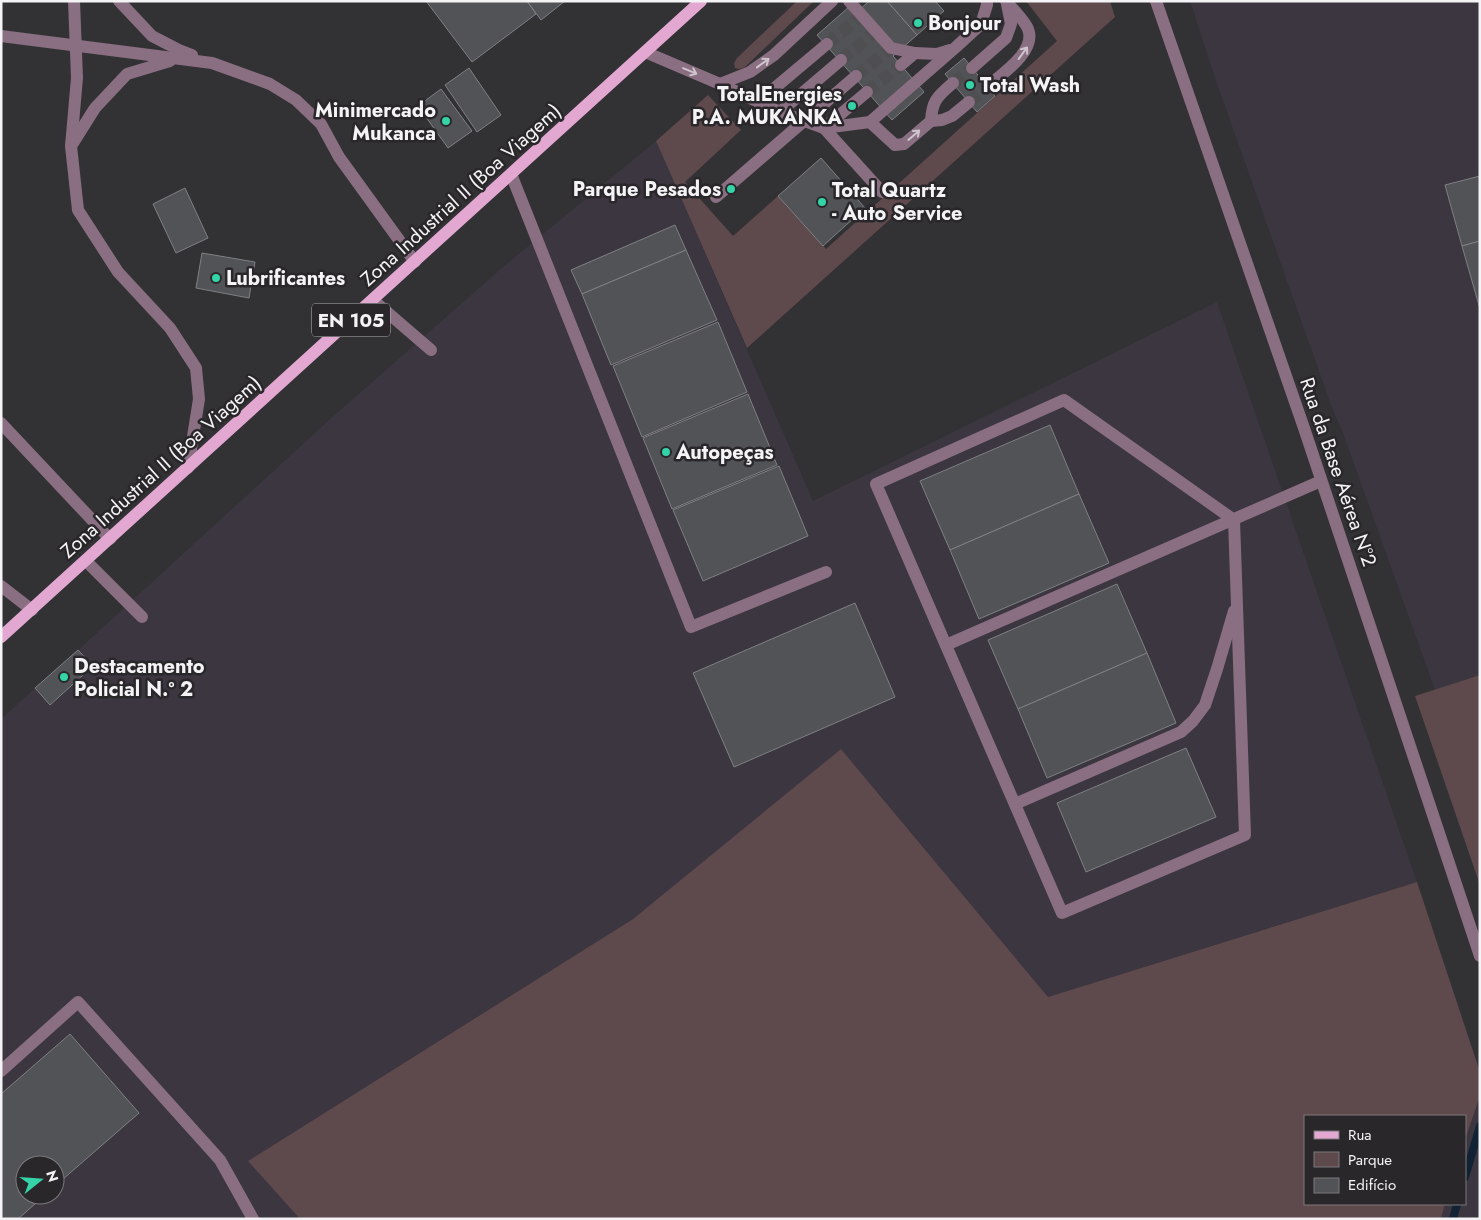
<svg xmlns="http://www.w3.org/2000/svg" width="1481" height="1220" viewBox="0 0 1481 1220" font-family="Jost,sans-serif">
<rect width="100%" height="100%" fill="#323134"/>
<!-- built -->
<g fill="#3b363f" fill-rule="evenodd">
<polygon points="1190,1 1480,1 1480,675 1435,690 1344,436 1331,405 1216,81"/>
<path d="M656,141l157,360 404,-199 200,580 -369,115 -207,-248 -85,72 -123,98 -385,242 52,58h-299v-500l34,-31 15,16 43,-38 -15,-16 251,-230 175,-154zM25,1165h30v30h-30z"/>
<polygon points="1480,1096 1480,1219 1441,1219 1445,1204 1465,1204 1465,1140"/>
</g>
<!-- green -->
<g fill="#5e494d">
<polygon points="797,1 814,1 745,67 740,69 735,68 734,63 737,58"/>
<polygon points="1026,1 1110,1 1115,17 747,348 656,141 708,95 741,130 685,182 733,236 778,196 826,249 1057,41"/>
<polygon points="1480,675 1480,885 1415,696"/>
<polygon points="841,749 1048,997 1417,882 1480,1072 1480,1096 1465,1140 1465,1116 1305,1116 1305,1204 1445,1204 1441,1219 300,1219 248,1161 633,919"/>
</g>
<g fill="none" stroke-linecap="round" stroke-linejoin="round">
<!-- stream -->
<g stroke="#122235" stroke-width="8">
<polyline points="1465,1177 1480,1126"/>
<polyline points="1453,1219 1457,1204"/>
</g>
</g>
<!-- building -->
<g fill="#525357" stroke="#7f8084">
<polygon points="426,1 527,1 536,14 472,62"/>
<polygon points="527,1 565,1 541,20"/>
<polygon points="869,1 887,1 917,35 893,56 924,92 892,120 817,35 849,7 855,14"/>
<polygon points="887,1 935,1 944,11 917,35"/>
<polygon points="964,58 995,96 977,112 945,74"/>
<polygon points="469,68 501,115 477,132 445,85"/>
<polygon points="441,89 472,131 448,148 418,106"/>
<polygon points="821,158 865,208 823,246 778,196"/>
<polygon points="1480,176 1480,241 1462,246 1445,185"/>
<polygon points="185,188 208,238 176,253 153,204"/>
<polygon points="675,225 686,250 582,294 571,270"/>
<polygon points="1480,241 1480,309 1462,246"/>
<polygon points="686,250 717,320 611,365 582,294"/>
<polygon points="202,253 255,262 249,298 196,288"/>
<polygon points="718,322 747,392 642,437 613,366"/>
<polygon points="748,394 777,465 672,509 643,438"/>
<polygon points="1050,425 1079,494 950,550 920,481"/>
<polygon points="779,466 808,536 703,581 673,510"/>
<polygon points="1079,494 1109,563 979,619 950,550"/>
<polygon points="1117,584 1147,653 1018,709 988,640"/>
<polygon points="855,603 895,697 734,767 693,673"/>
<polygon points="78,650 93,666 50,705 35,688"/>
<polygon points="1147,653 1176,723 1047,778 1018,709"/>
<polygon points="1186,748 1216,817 1086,872 1057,803"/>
<polygon points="70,1034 139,1113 55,1186 55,1165 25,1165 25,1195 45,1195 18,1219 1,1219 1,1094"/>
</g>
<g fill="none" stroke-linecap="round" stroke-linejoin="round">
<!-- minor-tunnel -->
<g stroke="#4f4e51" stroke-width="12" stroke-dasharray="12 6" stroke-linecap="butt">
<polyline points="827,44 862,15"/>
<polyline points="841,60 876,31"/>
<polyline points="856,76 891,48"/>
<polyline points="953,83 972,68"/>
<polyline points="867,92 901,65"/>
<polyline points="969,102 988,86"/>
</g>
<!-- minor -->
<g stroke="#8a6e82" stroke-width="12">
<polyline points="74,1 77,78 71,146 78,210 118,272 170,328 196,368 199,399 188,468"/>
<polyline points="119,1 152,36 179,50 192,55"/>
<polyline points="849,1 891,48 915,53 937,54 950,50"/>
<polyline points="1156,1 1304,428 1480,956"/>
<polyline points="1,36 212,63 270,84 296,100 321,124 339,157 415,262"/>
<polyline points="645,52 720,84 780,112 824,128 870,122 956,47 981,24 987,5 987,1"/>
<polyline points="901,65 915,53"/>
<polyline points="972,68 1006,38 1011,24 1007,4"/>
<polyline points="720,84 750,72 774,55 832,1"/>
<path d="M988,86c14,-12 49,-35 40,-57 -3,-8 -16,-21 -22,-28"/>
<polyline points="867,92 824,128 882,192"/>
<polyline points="758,102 827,44"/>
<polyline points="780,112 841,60"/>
<path d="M931,121c1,-21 7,-25 22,-38"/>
<polyline points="870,122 895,145 904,144 931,121 942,120 952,116 969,102"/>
<polyline points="73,143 95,108 127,74 170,61"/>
<polyline points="511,174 691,627 826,572"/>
<polyline points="716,197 856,76"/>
<polyline points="373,300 431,350"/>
<polygon points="1064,400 1234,520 1245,835 1062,913 876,484"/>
<polyline points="1,423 110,539"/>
<polyline points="86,561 142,617"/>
<polyline points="1,586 32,610"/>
<polyline points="946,645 1321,481"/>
<polyline points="1015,804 1181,732 1193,721 1205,705 1217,669 1234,611"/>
<polyline points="1,1071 78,1002 220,1160 253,1219"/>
</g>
<!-- major -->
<polyline stroke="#e3a8d2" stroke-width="12" points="1,637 701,1"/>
</g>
<!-- one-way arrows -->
<defs><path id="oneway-shaft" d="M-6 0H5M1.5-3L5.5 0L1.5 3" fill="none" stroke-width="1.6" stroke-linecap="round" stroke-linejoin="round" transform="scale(1.25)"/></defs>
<g stroke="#cfc4cd">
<use href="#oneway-shaft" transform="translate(1023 53) rotate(-54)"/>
<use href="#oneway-shaft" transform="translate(763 63) rotate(-36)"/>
<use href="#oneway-shaft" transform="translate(690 71) rotate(23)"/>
<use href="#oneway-shaft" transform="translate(914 135) rotate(-41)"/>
</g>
<!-- markers -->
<g fill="#34d4a8" stroke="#29272a" stroke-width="2">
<circle cx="918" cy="23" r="5"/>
<circle cx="970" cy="85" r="5"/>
<circle cx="852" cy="106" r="5"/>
<circle cx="446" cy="121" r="5"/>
<circle cx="731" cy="189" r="5"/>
<circle cx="822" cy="202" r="5"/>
<circle cx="216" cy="278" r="5"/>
<circle cx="666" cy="452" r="5"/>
<circle cx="64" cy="677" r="5"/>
</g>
<g text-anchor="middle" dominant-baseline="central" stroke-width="5" stroke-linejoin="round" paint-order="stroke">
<!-- shield labels -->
<rect fill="#29272a" stroke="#b7b6b8" stroke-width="1" x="312" y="303.5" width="78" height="33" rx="4"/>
<g font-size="19" font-weight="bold" fill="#f4f3f5">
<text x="351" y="320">EN 105</text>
</g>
<!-- poi labels -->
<g font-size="20" font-weight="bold" fill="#f4f3f5" stroke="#29272a" text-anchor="start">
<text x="928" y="23">Bonjour</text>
<text x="980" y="85">Total Wash</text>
<text x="842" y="94" text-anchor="end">TotalEnergies<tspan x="842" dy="23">P.A. MUKANKA</tspan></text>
<text x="436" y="110" text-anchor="end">Minimercado<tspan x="436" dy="23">Mukanca</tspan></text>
<text x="721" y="189" text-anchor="end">Parque Pesados</text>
<text x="832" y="190">Total Quartz<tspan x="832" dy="23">- Auto Service</tspan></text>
<text x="226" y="278">Lubrificantes</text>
<text x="676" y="452">Autopeças</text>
<text x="74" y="666">Destacamento<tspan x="74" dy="23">Policial N.º 2</tspan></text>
</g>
<!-- street labels -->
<g font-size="20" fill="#f4f3f5" stroke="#29272a">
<text transform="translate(461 195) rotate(-42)">Zona Industrial II (Boa Viagem)</text>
<text transform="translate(161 467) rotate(-42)">Zona Industrial II (Boa Viagem)</text>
<text transform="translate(1338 472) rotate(71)">Rua da Base Aérea Nº2</text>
</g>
</g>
<!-- border -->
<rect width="1481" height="1220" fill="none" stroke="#f4f3f5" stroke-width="5"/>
<!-- legend -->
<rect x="1304" y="1115" width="162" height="90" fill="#29272a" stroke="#7a797b"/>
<rect x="1314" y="1131" width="25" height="8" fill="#e3a8d2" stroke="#7a797b"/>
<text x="1348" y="1140" font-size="15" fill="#f4f3f5">Rua</text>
<rect x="1314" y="1152" width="25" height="15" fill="#5e494d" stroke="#7a797b"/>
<text x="1348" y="1165" font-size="15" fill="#f4f3f5">Parque</text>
<rect x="1314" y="1178" width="25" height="15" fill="#525357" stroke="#7a797b"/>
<text x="1348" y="1190" font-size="15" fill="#f4f3f5">Edifício</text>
<!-- north arrow -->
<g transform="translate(40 1180) rotate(73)"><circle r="24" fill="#29272a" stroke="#7a797b"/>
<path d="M0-4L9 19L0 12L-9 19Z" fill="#34d4a8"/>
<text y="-8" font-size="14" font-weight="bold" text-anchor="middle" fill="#f4f3f5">N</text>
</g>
</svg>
